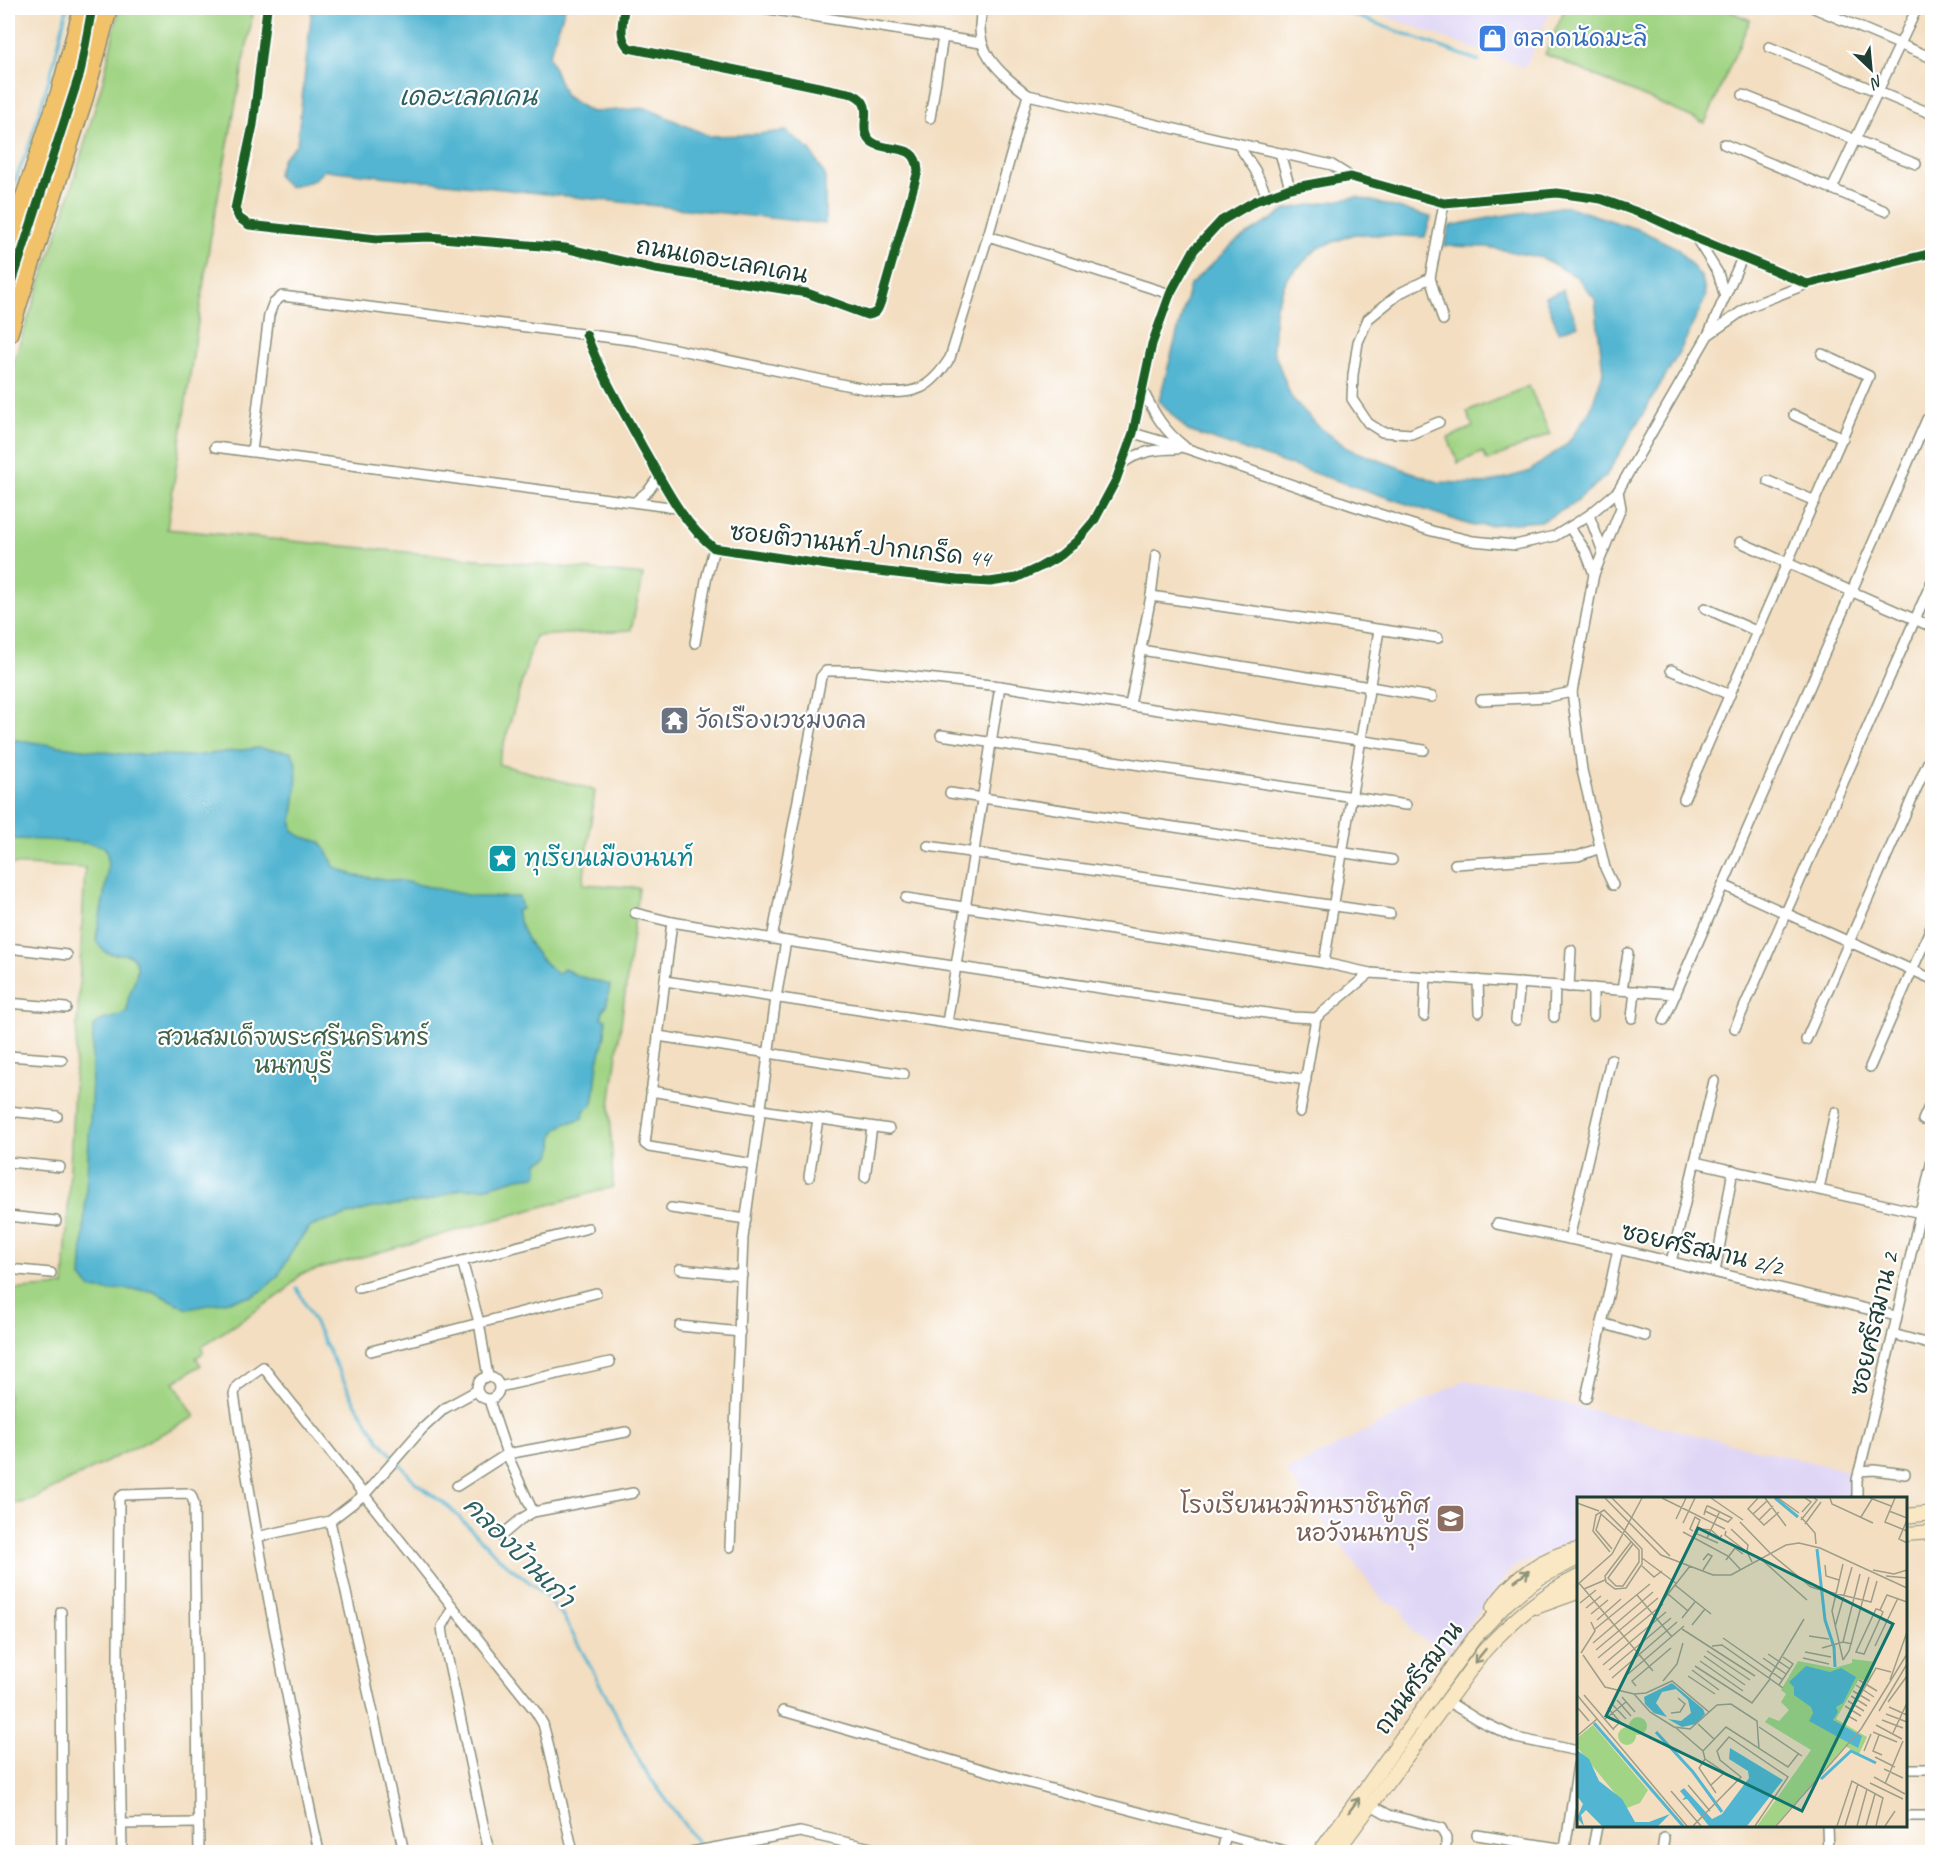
<svg xmlns="http://www.w3.org/2000/svg" width="1940" height="1860" viewBox="0 0 1940 1860" font-family="Caveat,'Playpen Sans Thai',sans-serif">
<rect width="100%" height="100%" fill="#fff"/>
<filter id="ink" filterUnits="userSpaceOnUse"><feTurbulence type="fractalNoise" baseFrequency=".0167" numOctaves="2"/><feDisplacementMap in="SourceGraphic" scale="12" xChannelSelector="R" yChannelSelector="G"/><feConvolveMatrix kernelMatrix="1 2 1 2 8 2 1 2 1" color-interpolation-filters="sRGB"/></filter>
<filter id="wash" filterUnits="userSpaceOnUse"><feTurbulence type="fractalNoise" baseFrequency=".008" numOctaves="4" result="noise"/><feDisplacementMap in="SourceGraphic" scale="24" xChannelSelector="R" yChannelSelector="G"/><feGaussianBlur stdDeviation="1.35" result="paint"/><feColorMatrix in="noise" values="0 0 0 0 0 0 0 0 0 0 0 0 0 0 0 0 0 1.4 0 .05"/><feComposite in="paint" operator="in"/></filter>
<g filter="url(#wash)">
<rect width="100%" height="100%" fill="#f3dec1"/>
<!-- built -->
<g fill="#dfd5f5">
<polygon points="1365,8 1552,8 1525,68"/>
<polygon points="1465,1380 1853,1472 1849,1498 1578,1498 1578,1539 1511,1569 1448,1653 1412,1632 1401,1608 1383,1601 1286,1472"/>
</g>
<!-- green -->
<g fill="#a1d484" stroke="#60885c" stroke-width="1.5">
<polygon points="119,8 254,8 212,228 167,529 643,575 631,630 535,636 498,764 595,790 583,884 639,888 610,1106 613,1187 301,1274 283,1293 202,1346 203,1353 196,1358 201,1365 174,1382 195,1417 29,1501 14,1504 8,1502 8,1290 64,1286 85,868 8,864 8,377 63,217 104,77"/>
<polygon points="1565,8 1722,8 1750,20 1705,123 1545,54"/>
<polygon points="1529,386 1550,434 1487,461 1483,452 1458,463 1448,438 1473,427 1467,412"/>
</g>
<!-- water -->
<g fill="#52b5d1" stroke="#387982" stroke-width="1.5">
<polygon points="312,8 565,8 549,56 565,96 591,112 646,108 709,136 748,135 786,131 810,150 825,175 825,224 325,170 312,181 289,187 277,175 283,158 297,144"/>
<polygon points="1357,197 1431,217 1425,237 1354,234 1318,248 1287,278 1275,309 1273,349 1291,397 1318,426 1349,449 1438,482 1484,484 1528,472 1567,444 1590,411 1603,372 1595,299 1577,277 1542,258 1488,247 1444,246 1450,226 1494,217 1566,206 1640,230 1677,248 1702,278 1706,297 1679,353 1606,476 1570,506 1542,521 1473,526 1188,431 1159,401 1190,285 1235,242 1288,209"/>
<polygon points="1563,290 1578,325 1559,332 1545,297"/>
<path d="M8,739l112,15 72,2 66,-8 33,4c11,12 3,54 1,70l1,8 7,6 20,6 7,9 7,15 4,3 18,7 46,5 74,16h43l3,12 -6,2c7,27 20,46 42,63l6,-5 14,7 32,9 -4,22h-2l-3,11 5,1 -1,16 -7,27 -4,36 -2,7 -8,6 -1,7c-9,4 -20,4 -27,13 -6,7 0,17 -5,24 -3,4 -9,5 -13,7v11l-2,3 -17,2 -35,10 -23,1 -33,12 -56,7 -54,16 -9,4 -14,18 -17,30 -16,15 -9,5 -65,13 -36,-18 -32,-2 -10,2 -18,-2 -11,-11 10,-174 2,-77c9,-12 22,-6 34,-16 1,-5 0,-11 2,-15 3,-10 12,-27 6,-36 -10,-14 -28,5 -39,-20 2,-17 18,-82 9,-92 -6,-7 -84,-9 -97,-9z"/>
</g>
<g fill="none" stroke-linecap="round" stroke-linejoin="round">
<!-- stream -->
<g stroke="#52b5d1" stroke-width="3">
<polyline points="1334,8 1479,61"/>
<polyline points="8,198 29,146 54,62 67,8"/>
<polyline points="297,1288 354,1401 379,1440 416,1483 449,1507 501,1560 542,1592 564,1618 609,1701 643,1768 702,1849"/>
</g>
</g>
</g>
<g filter="url(#ink)">
<g fill="none" stroke-linecap="round" stroke-linejoin="round">
<defs>
<g id="minor">
<path d="M267,8l-14,117 -18,84 4,9 10,7 128,14 52,-2 136,11 90,21 152,24 60,22c10,-1 11,-5 14,-14l37,-130c-2,-31 -29,-17 -46,-29 -18,-14 7,-36 -19,-48l-224,-46c-11,-10 -6,-26 -5,-40"/>
<polyline points="763,8 981,43"/>
<polyline points="1814,8 1932,58"/>
<polyline points="1769,47 1932,114"/>
<polyline points="1028,95 1332,165 1351,177"/>
<polyline points="1743,95 1916,164"/>
<polyline points="930,118 943,37"/>
<polyline points="1237,143 1255,170 1267,196"/>
<polyline points="1724,144 1885,211"/>
<polyline points="1280,153 1290,188"/>
<polyline points="1832,189 1917,8"/>
<polyline points="988,236 1170,294"/>
<polyline points="1696,238 1718,273 1725,297"/>
<polyline points="1430,278 1400,293 1368,319 1358,342 1353,375 1352,399 1368,423 1382,432 1411,434 1439,422"/>
<polyline points="8,295 80,73 92,8"/>
<polyline points="1443,320 1430,278 1444,203"/>
<polyline points="1709,333 1742,258"/>
<path d="M586,334c15,40 36,75 56,112 21,36 39,76 72,102l120,18 123,14 33,2 26,-4 24,-11 21,-12 16,-14 17,-20 22,-41 17,-47 19,-89 18,-50 24,-44 27,-29 34,-20 35,-13 61,-11 93,26 113,-10 44,6 47,17 48,22 111,46 125,-31"/>
<path d="M1143,391c11,22 21,40 41,55"/>
<polyline points="1794,415 1843,438"/>
<polyline points="1133,433 1188,449 1351,505 1432,531 1473,541 1515,545 1555,536 1589,515 1618,491 1708,335 1748,307 1807,284"/>
<polyline points="215,447 677,508"/>
<path d="M252,451l17,-136 4,-11 9,-8 355,45 242,51c37,3 51,-3 71,-34l38,-122 40,-141c-29,-23 -58,-46 -45,-87"/>
<path d="M1122,464c16,-13 36,-15 55,-15"/>
<polyline points="1768,481 1815,501"/>
<polyline points="635,502 649,490 659,476"/>
<polyline points="1589,515 1603,552"/>
<polyline points="1570,528 1585,550 1594,574"/>
<polyline points="1740,542 1932,627"/>
<polyline points="1151,596 1438,638"/>
<polyline points="1705,608 1758,632"/>
<polyline points="695,643 706,580 714,548"/>
<polyline points="1141,650 1432,697"/>
<polyline points="1671,670 1730,695"/>
<polyline points="1481,700 1548,697 1572,692"/>
<polyline points="1130,705 1151,596 1156,555"/>
<polyline points="941,735 1406,805"/>
<polyline points="950,793 1392,860"/>
<polyline points="1684,799 1869,376 1822,354"/>
<polyline points="928,846 1390,914"/>
<polyline points="1455,864 1578,856 1600,848"/>
<polyline points="1613,885 1605,868 1582,770 1572,692 1594,574 1621,508 1618,491"/>
<polyline points="1723,885 1932,979"/>
<polyline points="906,898 1324,963 1370,973 1676,994"/>
<polyline points="635,913 672,922 786,941 1293,1017 1316,1018 1370,973"/>
<polyline points="672,922 645,1144 649,1147 753,1164"/>
<polyline points="772,939 821,677 826,671 860,671 1000,686 1424,750"/>
<polyline points="8,948 67,955"/>
<polyline points="1324,963 1379,630"/>
<polyline points="1478,980 1479,1012"/>
<polyline points="665,981 947,1023 1306,1080"/>
<polyline points="1569,987 1571,950"/>
<polyline points="1593,988 1593,1016"/>
<polyline points="1622,990 1628,953"/>
<polyline points="8,1003 66,1008"/>
<polyline points="1424,1016 1426,977"/>
<polyline points="1554,1017 1555,986"/>
<polyline points="1632,1018 1635,991"/>
<polyline points="1516,1020 1520,983"/>
<polyline points="1664,1020 1927,419"/>
<polyline points="947,1023 1000,686"/>
<polyline points="1735,1028 1932,581"/>
<polyline points="658,1036 904,1074"/>
<polyline points="1806,1040 1932,753"/>
<polyline points="8,1056 62,1060"/>
<polyline points="1870,1067 1932,925"/>
<polyline points="651,1091 761,1110 889,1129"/>
<polyline points="8,1111 57,1116"/>
<polyline points="1300,1112 1316,1018"/>
<polyline points="1923,1120 1932,1100"/>
<polyline points="8,1162 60,1167"/>
<polyline points="1695,1162 1921,1213"/>
<polyline points="809,1177 818,1119"/>
<polyline points="865,1177 872,1127"/>
<polyline points="1819,1189 1835,1112"/>
<polyline points="671,1208 746,1219"/>
<polyline points="8,1216 56,1221"/>
<polyline points="1497,1224 1618,1249 1896,1316"/>
<polyline points="1569,1239 1611,1059"/>
<polyline points="462,1261 479,1322 488,1377"/>
<polyline points="1671,1262 1714,1081"/>
<polyline points="8,1269 51,1273"/>
<polyline points="680,1269 742,1275"/>
<polyline points="1715,1272 1733,1170"/>
<polyline points="359,1288 588,1228"/>
<polyline points="1602,1323 1645,1336"/>
<polyline points="680,1326 740,1332"/>
<polyline points="1893,1334 1932,1345"/>
<polyline points="371,1351 596,1293"/>
<circle cx="488" cy="1388" r="11"/>
<polyline points="499,1387 610,1362"/>
<polyline points="1586,1398 1618,1249"/>
<polyline points="489,1400 507,1454 533,1512"/>
<polyline points="1859,1471 1874,1470 1905,1474"/>
<polyline points="457,1486 507,1454 626,1432"/>
<polyline points="1857,1498 1857,1480 1893,1334 1932,1160"/>
<polyline points="330,1521 404,1852"/>
<polyline points="501,1536 521,1519 533,1512 633,1493"/>
<polyline points="256,1537 330,1521 365,1494 422,1429 445,1408 476,1391"/>
<polyline points="730,1547 743,1238 776,998 786,941"/>
<polyline points="453,1607 442,1627 444,1641 489,1852"/>
<polyline points="61,1612 62,1852"/>
<polyline points="1447,1701 1478,1720 1516,1738 1578,1751"/>
<polyline points="783,1711 1029,1783 1289,1852"/>
<polyline points="1906,1769 1932,1769"/>
<polyline points="1371,1805 1389,1815 1441,1828 1446,1838 1446,1852"/>
<polyline points="1906,1816 1932,1816"/>
<polyline points="121,1824 198,1823"/>
<polyline points="1827,1826 1828,1852"/>
<polyline points="1477,1835 1565,1849 1578,1765"/>
<polyline points="122,1852 118,1660 119,1498 123,1495 186,1493 191,1495 194,1503 199,1852"/>
<path d="M319,1852c-32,-152 -62,-304 -85,-458l3,-8 26,-19 273,345 7,12 4,15 26,113"/>
<polyline points="691,1852 800,1832 889,1852"/>
<polyline points="1222,1852 1226,1834"/>
<polyline points="1592,1852 1597,1826"/>
<polyline points="1662,1852 1664,1838"/>
</g>
<g id="secondary">
<polyline points="1906,1516 1932,1513"/>
<polyline points="1906,1534 1932,1532"/>
<polyline points="1536,1607 1578,1592"/>
<path d="M1493,1608c18,-28 51,-53 85,-58"/>
<polyline points="1320,1852 1474,1638 1506,1604 1521,1591 1541,1577 1578,1558"/>
<path d="M1336,1852l148,-201c28,-31 57,-56 94,-74"/>
</g>
<g id="motorway">
<polyline points="8,247 60,93 83,8"/>
<polyline points="8,334 84,97 108,8"/>
</g>
</defs>
<!-- minor casing -->
<use href="#minor" stroke="#898e7a" stroke-width="12"/>
<!-- secondary casing -->
<use href="#secondary" stroke="#898e7a" stroke-width="16"/>
<!-- motorway casing -->
<use href="#motorway" stroke="#898e7a" stroke-width="21"/>
<!-- minor -->
<use href="#minor" stroke="#fff" stroke-width="9"/>
<!-- secondary -->
<use href="#secondary" stroke="#fae7c3" stroke-width="14"/>
<!-- motorway -->
<use href="#motorway" stroke="#f2c26a" stroke-width="18"/>
<defs>
<g id="cycleway">
<path d="M267,8l-14,117 -18,84 4,9 10,7 128,14 52,-2 136,11 90,21 152,24 60,22c10,-1 11,-5 14,-14l37,-130c-2,-31 -29,-17 -46,-29 -18,-14 7,-36 -19,-48l-224,-46c-11,-10 -6,-26 -5,-40"/>
<polyline points="8,295 80,73 92,8"/>
<path d="M586,334c15,40 36,75 56,112 21,36 39,76 72,102l120,18 123,14 33,2 26,-4 24,-11 21,-12 16,-14 17,-20 22,-41 17,-47 19,-89 18,-50 24,-44 27,-29 34,-20 35,-13 61,-11 93,26 113,-10 44,6 47,17 48,22 111,46 125,-31"/>
</g>
</defs>
<!-- cycleway casing -->
<use href="#cycleway" stroke="#fff" stroke-width="13"/>
<!-- cycleway -->
<use href="#cycleway" stroke="#1b5e20" stroke-width="9"/>
</g>
<!-- one-way arrows -->
<defs><path id="oneway-shaft" d="M-6 0H5M1.5-3L5.5 0L1.5 3" fill="none" stroke-width="1.6" stroke-linecap="round" stroke-linejoin="round" transform="scale(1.5)"/></defs>
<g stroke="#8c927c">
<use href="#oneway-shaft" transform="translate(1522 1576) rotate(-36)"/>
<use href="#oneway-shaft" transform="translate(1480 1656) rotate(129)"/>
<use href="#oneway-shaft" transform="translate(1354 1805) rotate(-54)"/>
</g>
</g>
<!-- icons -->
<defs>
<symbol id="shop-square" viewBox="-11 -11 22 22"><rect x="-9" y="-9" width="18" height="18" rx="4" fill="#3f7fe0" stroke="#fff"/><path d="M-5-2.5h2.3a2.7 3.5 0 0 1 5.4 0H5L5.5 6h-11ZM-1.5-2.5h3a1.5 2.3 0 0 0-3 0Z" fill="#fff"/></symbol>
<symbol id="temple-square" viewBox="-11 -11 22 22"><rect x="-9" y="-9" width="18" height="18" rx="4" fill="#6b7280" stroke="#fff"/><path d="M0-6L5-2H3V0L6.5 2.5H4V6H1.5V3h-3V6H-4V2.5H-6.5L-3 0V-2H-5Z" fill="#fff"/></symbol>
<symbol id="sight-square" viewBox="-11 -11 22 22"><rect x="-9" y="-9" width="18" height="18" rx="4" fill="#0f9aa8" stroke="#fff"/><path d="M0-6L1.8-2.2L6-1.7L2.9 1.2L3.7 5.4L0 3.3L-3.7 5.4L-2.9 1.2L-6-1.7L-1.8-2.2Z" fill="#fff"/></symbol>
<symbol id="school-square" viewBox="-11 -11 22 22"><rect x="-9" y="-9" width="18" height="18" rx="4" fill="#8d6e63" stroke="#fff"/><path d="M0-5L7-2L0 1L-7-2ZM-4 1L0 2.5L4 1V4Q0 6-4 4Z" fill="#fff"/></symbol>
</defs>
<g fill-rule="evenodd">
<use href="#shop-square" x="1476" y="22" width="33" height="33"/>
<use href="#temple-square" x="658" y="704" width="33" height="33"/>
<use href="#sight-square" x="486" y="842" width="33" height="33"/>
<use href="#school-square" x="1434" y="1502" width="33" height="33"/>
</g>
<g text-anchor="middle" dominant-baseline="central" stroke-width="4.5" stroke-linejoin="round" paint-order="stroke">
<!-- shop labels -->
<g font-size="24" fill="#366cbe" stroke="#fff" text-anchor="start">
<text x="1513" y="38">ตลาดนัดมะลิ</text>
</g>
<!-- street labels -->
<g font-size="24" fill="#1f3d34" stroke="#fff">
<text transform="translate(722 260) rotate(10)">ถนนเดอะเลคเคน</text>
<text transform="translate(860 545) rotate(6)">ซอยติวานนท์-ปากเกร็ด 44</text>
<text transform="translate(1702 1249) rotate(13)">ซอยศรีสมาน 2/2</text>
<text transform="translate(1874 1324) rotate(-77)">ซอยศรีสมาน 2</text>
<text transform="translate(1418 1678) rotate(-54)">ถนนศรีสมาน</text>
</g>
<!-- worship labels -->
<g font-size="24" fill="#5b616d" stroke="#fff" text-anchor="start">
<text x="696" y="720">วัดเรืองเวชมงคล</text>
</g>
<!-- culture labels -->
<g font-size="24" fill="#0d838f" stroke="#fff" text-anchor="start">
<text x="524" y="858">ทุเรียนเมืองนนท์</text>
</g>
<!-- park labels -->
<g font-size="24" fill="#406348" stroke="#fff">
<text x="293" y="1037">สวนสมเด็จพระศรีนครินทร์<tspan x="293" dy="28">นนทบุรี</tspan></text>
</g>
<!-- education labels -->
<g font-size="24" fill="#785e54" stroke="#fff" text-anchor="end">
<text x="1429" y="1505">โรงเรียนนวมิทนราชินูทิศ<tspan x="1429" dy="28">หอวังนนทบุรี</tspan></text>
</g>
<!-- water labels -->
<g font-size="26" font-style="italic" fill="#2e6163" stroke="#fff">
<text x="468" y="96">เดอะเลคเคน</text>
<text transform="translate(519 1552) rotate(45)">คลองบ้านเก่า</text>
</g>
</g>
<!-- overview -->
<g transform="translate(1577 1497)">
<rect width="330" height="330" fill="#f3dec1"/>
<path d="M275,162l24,3 -8,20 -9,-3 -23,40 31,18 -8,17 -14,-8 -70,80h-18l54,-76 -46,-28 4,-5 10,4 10,-11 -8,-8 5,-8 -5,-4 17,-29 36,7 18,-5zM52 229a9 9 0 1 1 18 0a9 9 0 1 1-18 0ZM16,228l55,65 -8,13 -13,5 -50,-61v-9zM41 239a9 9 0 1 1 18 0a9 9 0 1 1-18 0Z" fill="#a1d484"/>
<path d="M229,169l24,6 11,-4 15,9 -13,26 -7,4 2,5 -5,8 29,16 -4,12 -49,-27 4,-8 -2,-6 -17,-12v-8l-5,-5zM95,186l31,26 2,5 -9,10 -14,3 -14,-8 13,2 10,-8 -3,-13 -12,-11 -14,3 -6,11 11,14 -13,-4 -9,-9 -1,-7zM153,251l53,32 -36,46h-38l-22,-27 -5,1 3,-3 -5,-6 4,-3 28,31 10,-5 27,-36 -1,-7 -19,-12zM0,253l12,9 10,22 23,18 13,23h14l21,-8 -12,12h-56l-16,-16 -5,5 3,11 -7,-8 6,-14 -6,-8z" fill="#52b5d1"/>
<path fill="none" stroke="#52b5d1" stroke-width="3" d="M198,1l23,19M240,52l8,71 9,27 1,20M17,226l89,103M79,235l37,40 29,40M244,282l30,-28 25,12"/>
<path fill="none" stroke="#9e9e89" stroke-width="1.5" d="M28,1l56,57 52,20h18l55,-30 13,-2 21,5 87,40M35,1l58,58M85,1l63,31M134,1l32,22M181,1l-10,11 16,16 15,-13M188,1l21,28M201,1l21,15M253,1l2,6 41,19M293,1l21,8M318,1l-10,24 22,9M0,6l22,8M312,14l18,7M225,15l9,-10 -6,-4M176,17l14,-13M127,18l1,-4 2,-5h1l24,12 -4,4 -23,-11M224,20l14,16 1,11M284,20l11,-18M99,22l10,-21M182,23l14,-14M224,23l16,-20 -3,-2M330,23l-8,19 8,4M163,25l30,31M106,26l12,-25M228,27l16,-22M120,30l23,11 2,-3M124,32l10,1 8,7M154,32l17,16 -1,6M48,34l17,18v15l-16,24 -11,1 -9,-7 -1,-6 26,-34M116,34l-3,-2 5,-12 5,3 -5,12M149,34l-1,4 22,17 5,10M106,35l45,24 12,13M118,36l23,10M47,37l15,16v12l-16,24h-7l-8,-8 25,-34M130,41l13,-27M35,52l-16,-19 5,-16 21,19M33,55l-17,-21 3,-16 8,-5 20,20M194,57l40,33 10,3 50,12 6,-21M65,61l35,26M184,62l46,41M149,63l9,-12 8,6M248,68l1,11 13,4M65,69l12,11 8,-6M126,73l9,-14 -4,-2 -5,6M296,73l21,4 13,-4M309,79l21,2M2,86l74,88M0,88l35,-31 30,-56M98,88l36,29M7,92l21,-9M91,97l20,17M60,98l35,42M87,102l26,-33M3,106l16,-13M9,111l15,-12M303,113l3,2 -19,42 -8,-2 20,-43 4,1 7,-15 20,7M14,117l17,-14M105,121l13,-16M20,123l24,-21M115,128l13,-16M258,130l17,-60M18,132l55,-45M105,132l73,47M232,139l20,3M146,141l60,42M266,145l17,-68M16,146l60,-51M135,149l10,-1 61,43M298,149l23,-48M245,151l21,-6 9,2M19,153l62,-52M130,154l43,29M228,155l26,5M4,156l14,-22 -4,-9M191,157l22,15M6,158l22,32 29,7 16,18 24,15 16,2 27,-24 14,-1 26,17 2,28M127,159l41,29M21,161l65,-54M186,161l23,16M226,161l26,6M266,163l-11,-49 11,-47M266,163l6,-9 20,-74M123,164l43,30M26,168l63,-53M118,169l57,37 18,-24M32,173l62,-52M115,173l27,20M51,177l56,-48M111,179l27,18M35,181l65,-56M192,181l35,-59M282,183l18,11M313,183l17,-48M86,184l14,-17 6,-21M202,188l14,-21 -10,-7M279,188l18,12M59,189l-4,-5 39,-33M276,194l17,10M57,197l12,-1 26,-12 37,31M0,198l110,131M7,198l30,35M274,199l16,10M45,200l13,15M40,203l14,16M271,204l16,10M311,205l19,-26M35,207l14,15M268,209l16,10M0,210l12,14M312,210l18,8M31,211l12,14 -7,7M302,214l28,-47M94,216l9,-1 5,-8 -7,-6M309,217l21,8M28,222l21,-17M305,223l21,8M280,224l-9,-5 28,-48 15,4M121,227l16,15M299,228l26,14M98,230l28,24M182,230l43,29M296,235l24,10M316,236l14,-30M302,238l-6,16 9,4M0,239l20,-17M287,254l7,-17M298,260l20,10M128,262l25,17M307,272l19,9M297,280l31,17M293,286l33,16M308,287l18,-43M111,288l22,26M134,288l14,-13M94,294l30,35M139,296l-17,-25 6,-9 -2,-8 23,-24 62,40 11,-14M116,329l48,-49 -21,-17 -3,-9 12,-14 59,40 -33,49M199,329l85,-97 46,-75M260,329l15,-45 31,17 -7,28M268,329l13,-42M280,329l10,-37M289,329l9,-32M308,329l10,-15"/>
<path fill="#0f766e" fill-opacity="0.15" stroke="#0f766e" stroke-width="3" d="M121,31l195,96 -91,187 -196,-95z"/>
<rect width="330" height="330" fill="none" stroke="#1f3d34" stroke-width="3"/>
</g>
<!-- margin -->
<rect width="1940" height="1860" fill="none" stroke="#fff" stroke-width="30"/>
<!-- north arrow -->
<g transform="translate(1871 69) rotate(154)" stroke="#ffffff" stroke-width="4.5" paint-order="stroke">
<path d="M0-4.5L10 22L0 15L-10 22Z" fill="#1f3d34"/>
<text y="-9" font-size="16" font-weight="bold" text-anchor="middle" fill="#1f3d34">N</text>
</g>
</svg>
